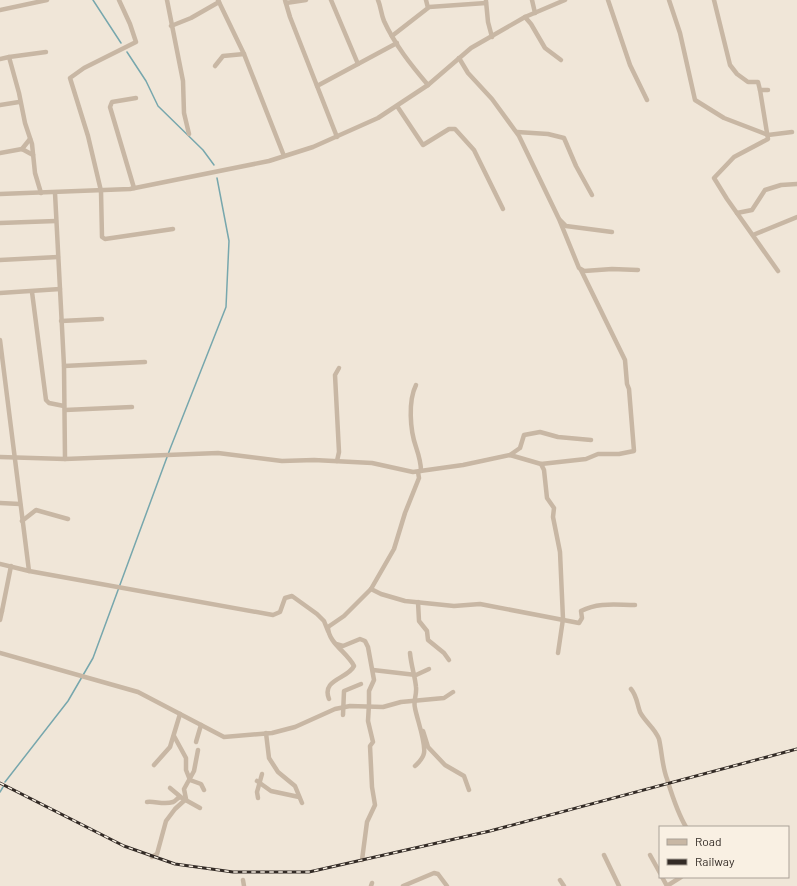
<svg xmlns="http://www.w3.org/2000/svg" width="797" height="886" viewBox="0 0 797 886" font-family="Barlow,sans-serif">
<rect width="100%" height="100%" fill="#f0e6d8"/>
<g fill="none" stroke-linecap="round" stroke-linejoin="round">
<!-- stream -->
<g stroke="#77a7ad" stroke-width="1.5">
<polyline points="93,0 121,43"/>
<polyline points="127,52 146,81 158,106 203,150 214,165"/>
<polyline points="5,782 68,701 93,658 170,449 226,307 229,241 217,178"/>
<polyline points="0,792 3,787"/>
</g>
<!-- minor -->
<g stroke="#c8b7a4" stroke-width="4.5">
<polyline points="119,0 130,24 136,42 84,68 70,78 88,136 101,191 102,237 105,239 173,229"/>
<polyline points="167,0 183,81 184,113 189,134"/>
<polyline points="218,0 244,54 284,156"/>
<polyline points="285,0 290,17 337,137"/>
<polyline points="331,0 358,64"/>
<path d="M378,0c3,7 3,14 6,21 11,24 27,44 44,64"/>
<polyline points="532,0 535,13"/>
<polyline points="608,0 630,65 647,100"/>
<polyline points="669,0 680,33 695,100 724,118 768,135 792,132"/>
<polyline points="714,0 730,65 737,74 748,82 758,82 760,90 768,90"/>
<polyline points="486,1 488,22 492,37"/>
<polyline points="286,3 306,0"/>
<polyline points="429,7 486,3"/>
<polyline points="0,10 47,0"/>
<polyline points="525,17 531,24 545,48 561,60"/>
<polyline points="171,26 191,18 219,2"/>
<polyline points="392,36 428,8 426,0"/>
<polyline points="9,57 46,52"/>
<polyline points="459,58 468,73 492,99 519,136 559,219 579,268 584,271 612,269 638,270"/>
<polyline points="0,59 9,57 19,93 25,123 32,144 35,173 41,193"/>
<polyline points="215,66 223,56 244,54"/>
<polyline points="317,86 397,43"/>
<polyline points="760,90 768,139 734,157 714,178 727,199 778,271"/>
<polyline points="0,105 19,102"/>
<polyline points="397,106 423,145 449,129 455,129 474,150 503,209"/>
<polyline points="517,132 548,134 564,138 576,166 592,195"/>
<polyline points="22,149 30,139"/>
<polyline points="0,153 22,149 33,155"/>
<polyline points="134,188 110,107 112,102 136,98"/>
<polyline points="55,193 64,366 65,459"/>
<polyline points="0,194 130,189 269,161 313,147 378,118 428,85 471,48 525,17 565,0"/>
<polyline points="737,213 752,210 765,190 781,185 797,184"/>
<polyline points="560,220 566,226 612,232"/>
<polyline points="0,223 56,221"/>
<polyline points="753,235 797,217"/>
<polyline points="0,260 58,257"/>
<polyline points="32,292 46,400 49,403 64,406"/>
<polyline points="0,293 60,289"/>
<polyline points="61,321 102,319"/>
<polyline points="0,340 29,571 0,564"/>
<polyline points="64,366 145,362"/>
<path d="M416,385c-8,16 -6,45 0,62 3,9 5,15 5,24"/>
<polyline points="65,410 132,407"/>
<polyline points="510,455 541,464 544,470 547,498 554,508 553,517 560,552 563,619 558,653"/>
<polyline points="0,457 65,459 218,453 282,461 314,460 372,463 413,472 463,465 510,455 520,448 524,435 540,432 558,437 591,440"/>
<polyline points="337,461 339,452 335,375 339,368"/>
<polyline points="541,464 586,459 598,454 619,454 634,451 629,389 627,384 625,360 581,270"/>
<polyline points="0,503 20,504"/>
<polyline points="22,521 36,510 68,519"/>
<polyline points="29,571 273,615 280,612 285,598 292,596 317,614 324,621 328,631"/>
<path d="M371,589l10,5 24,7 49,5 26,-2 99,19 3,-5 -1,-7c18,-9 35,-6 54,-6"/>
<polyline points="418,602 419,621 427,631 428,640 444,653 449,660"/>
<polyline points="0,611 2,611 0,620"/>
<polyline points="2,611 11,566"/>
<polyline points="336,644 343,646 360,639 365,641 368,647 374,680 369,691 369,704 368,721 373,742 370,746 372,787 375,805 367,822 362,860"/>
<polyline points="0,653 138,692 224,737 272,733 295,727 335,709 350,706 383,707 401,702 444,698 453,692"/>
<path d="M410,653c1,12 5,23 6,34 1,8 -3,14 -1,21 2,11 11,35 9,45 -1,6 -5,9 -9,13"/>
<polyline points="373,670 416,675 429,669"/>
<path d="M631,689c6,7 6,15 9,23 5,10 15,16 19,27 3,13 3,27 8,40 5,16 10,33 19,48"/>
<path d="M329,699c-8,-20 19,-20 25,-33 -6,-13 -26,-23 -26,-39l16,-11 27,-27 23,-40 11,-36 14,-35 -1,-6"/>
<polyline points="343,715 344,691 361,684"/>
<polyline points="423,731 428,747 445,765 464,776 469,790"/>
<polyline points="266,733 269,758 278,772 295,786 302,803"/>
<polyline points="174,736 186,758 186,770 190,780 201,784 204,790"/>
<polyline points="196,742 201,725"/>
<polyline points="154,765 170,747 180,714"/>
<polyline points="257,781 271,791 299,797"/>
<polyline points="170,788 182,798 200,808"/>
<polyline points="258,798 257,792 262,774"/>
<path d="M147,802c8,-1 17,3 26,0 3,-1 4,-4 7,-5"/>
<polyline points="604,855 619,886"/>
<polyline points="650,855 660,873"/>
<polyline points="152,857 157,854 166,821 175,809 186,799 184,789 194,771 198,750"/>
<polyline points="662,877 667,886 681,877"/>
<polyline points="243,880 244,886"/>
<polyline points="560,880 564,886"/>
<polyline points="371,886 372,883"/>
<polyline points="403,886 434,873 438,874 447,886"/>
</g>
<defs>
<polyline id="rail" points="0,783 124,846 175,864 233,872 309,872 490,831 797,749"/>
</defs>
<!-- rail casing -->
<use href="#rail" stroke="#332b26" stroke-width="3"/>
<!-- rail -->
<use href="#rail" stroke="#f9f0e3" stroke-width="1.5" stroke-dasharray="4.5" stroke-linecap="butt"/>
</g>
<!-- legend -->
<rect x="659" y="826" width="130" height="52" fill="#f9f0e3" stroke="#aaa197"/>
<rect x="667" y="839" width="20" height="6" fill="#c8b7a4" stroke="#aaa197"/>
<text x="695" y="846" font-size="12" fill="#332b26">Road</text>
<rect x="667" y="859" width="20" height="6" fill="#332b26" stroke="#aaa197"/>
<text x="695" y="866" font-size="12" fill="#332b26">Railway</text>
</svg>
